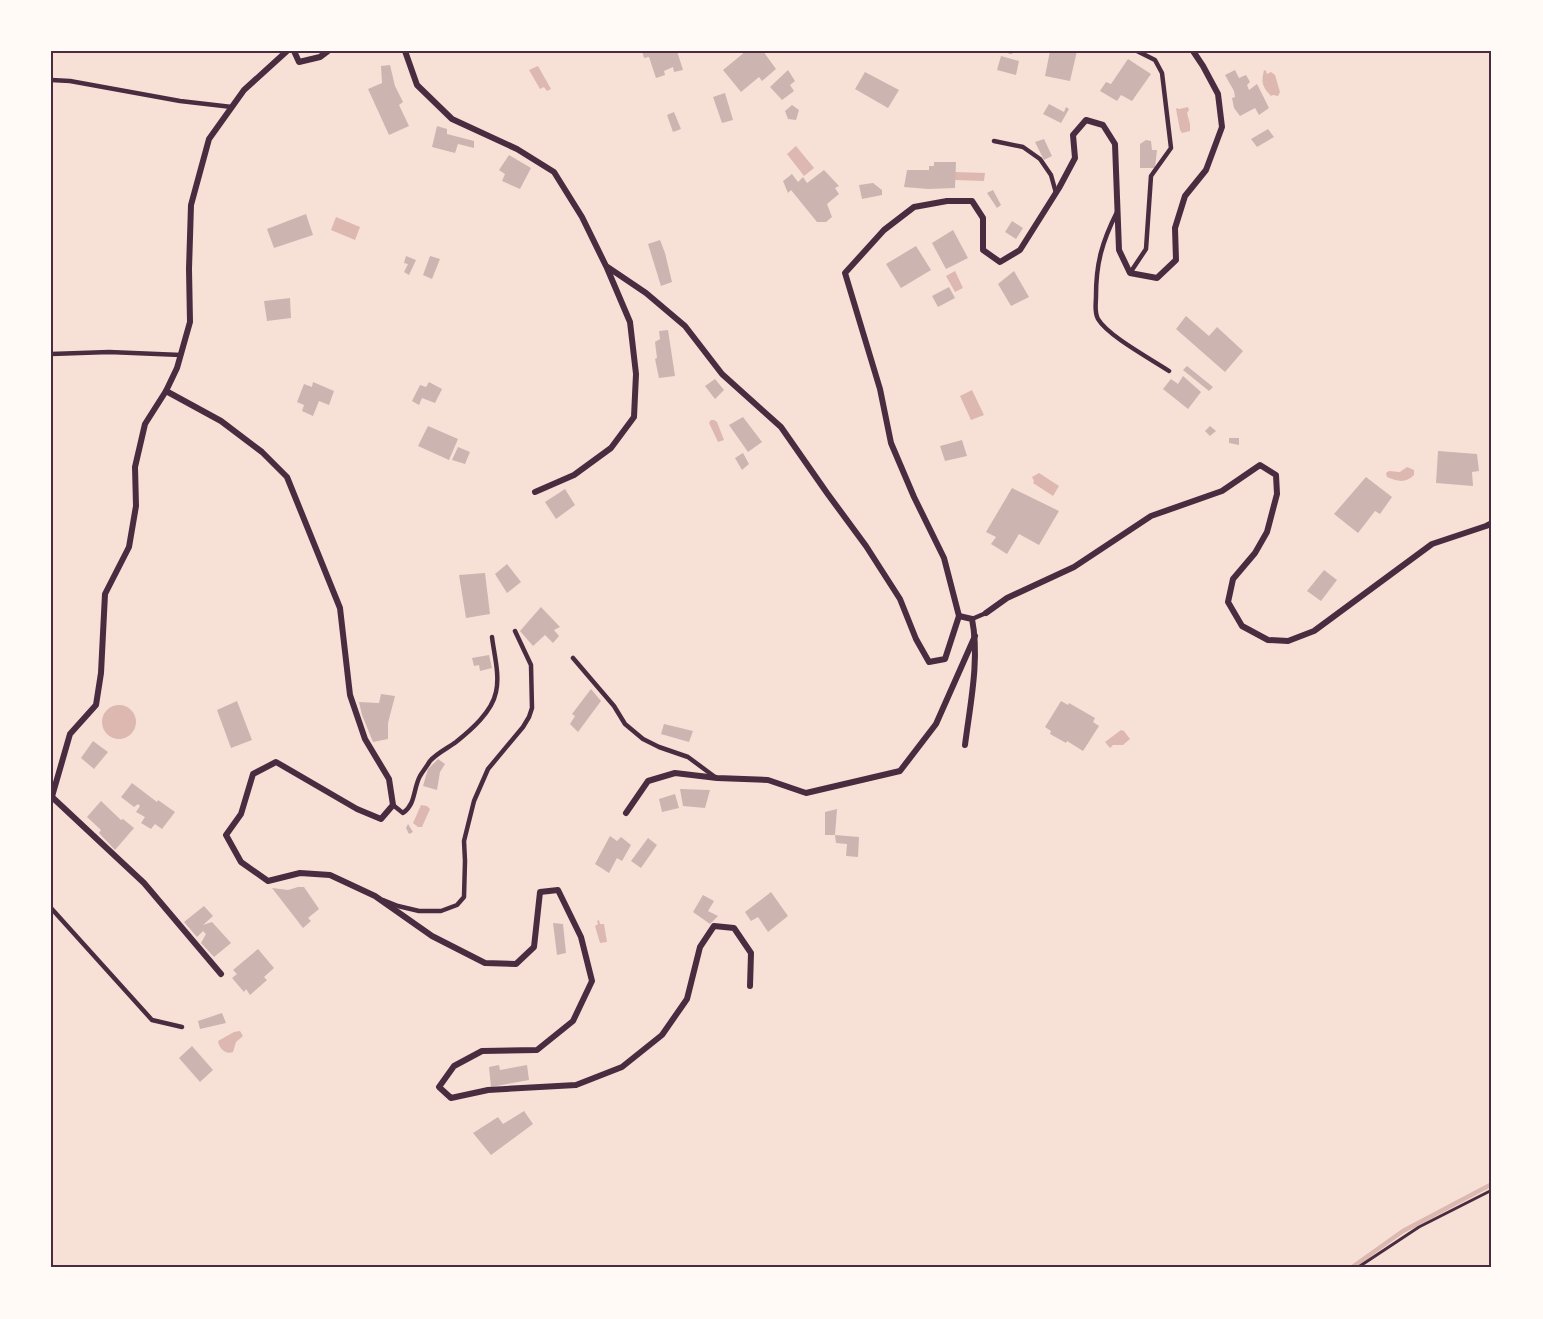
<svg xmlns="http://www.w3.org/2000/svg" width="1543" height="1319" viewBox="0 0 1543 1319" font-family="'Public Sans',sans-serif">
<rect width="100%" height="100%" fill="#f7e1d7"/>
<!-- water -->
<g fill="#dcb8b0">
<polygon points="538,66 551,89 547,91 544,87 540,89 529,70"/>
<path d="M1264,70l2,1 1,3 4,-2 4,3 5,17 -2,4 -5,-1 -2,1c-9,-10 -10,-13 -7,-26z"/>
<polygon points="1188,107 1189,110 1187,113 1190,124 1190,131 1182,133 1180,130 1176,109 1177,108 1179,109"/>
<polygon points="796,146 814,168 804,176 787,154"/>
<polygon points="955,172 985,173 984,181 955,180"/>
<polygon points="336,217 360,227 355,240 331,230"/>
<polygon points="955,271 963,288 955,292 946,276"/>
<polygon points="972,390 984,415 971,420 960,396"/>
<polygon points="711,420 714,420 717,422 724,440 718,442 709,423"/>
<path d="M1407,467l7,3v5c-9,9 -17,6 -27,2l-1,-4 3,-2 11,1z"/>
<polygon points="1039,473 1059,486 1053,496 1033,483 1034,481 1032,477"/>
<circle cx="119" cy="722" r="17"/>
<polygon points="1121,730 1124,731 1130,739 1123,745 1113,745 1110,748 1105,742"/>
<polygon points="421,805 427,806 430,809 422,827 418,827 413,823"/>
<polygon points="599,920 600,924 604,924 607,942 600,943 595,926 598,924 597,921"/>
<path d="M240,1031l3,5 -7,6 -3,10c-8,3 -14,-4 -15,-11l16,-9z"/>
</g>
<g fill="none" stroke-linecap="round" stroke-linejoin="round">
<!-- stream -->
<polyline stroke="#dcb8b0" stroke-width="4.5" points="1351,1268 1403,1231 1492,1184"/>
</g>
<!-- building -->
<g fill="#ccb4b1">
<polygon points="642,51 677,51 683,70 674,72 673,67 664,71 665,75 656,78 649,57 644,58"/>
<polygon points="746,51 763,51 776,69 762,81 759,77 741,92 723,70"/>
<polygon points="1050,51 1077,51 1070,81 1045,76"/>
<polygon points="1001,56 1019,61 1016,75 997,70"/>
<polygon points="1128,59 1151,74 1132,101 1121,95 1117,101 1100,91 1106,82 1111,84"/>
<polygon points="390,65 395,86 403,102 399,105 409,126 389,135 368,89 382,83 381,66"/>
<polygon points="788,70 795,81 790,85 794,91 782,100 770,87"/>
<polygon points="1235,70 1239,78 1246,75 1250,82 1247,85 1249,90 1257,84 1269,108 1259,115 1255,108 1240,116 1234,108 1232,98 1235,97 1234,91 1225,75"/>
<polygon points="865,72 899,90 888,108 855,89"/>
<polygon points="725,93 733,120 722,123 713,97"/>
<polygon points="1049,104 1064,112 1066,107 1069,109 1061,123 1043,114"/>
<polygon points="792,105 799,110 796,120 788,119 785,111"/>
<polygon points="674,112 681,129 673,132 667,115"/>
<polygon points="437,126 447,129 447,134 474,141 474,148 458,144 455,153 432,147"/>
<polygon points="1268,129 1274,137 1257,147 1251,139"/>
<polygon points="1044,139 1052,156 1044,160 1035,142"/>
<polygon points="1146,140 1151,141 1152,150 1157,150 1155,168 1140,168 1140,144"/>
<polygon points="509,155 531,168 520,189 502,181 505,174 499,170"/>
<polygon points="934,162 956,162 955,188 928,189 904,187 907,170 929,170 929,166 934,166"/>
<polygon points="824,170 839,186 835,188 839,194 827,204 832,217 826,222 817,222 791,190 788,193 783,181 792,174 798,182 803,177 807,183"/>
<polygon points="873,183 882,190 882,195 862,199 859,185"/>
<polygon points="993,190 1001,205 997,208 987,193"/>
<polygon points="306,214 313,235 274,248 267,229"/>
<polygon points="1012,221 1023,228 1016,239 1005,232"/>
<polygon points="953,230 968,258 946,269 932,243"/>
<polygon points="660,240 665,253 672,282 661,286 648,244"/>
<polygon points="916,246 931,270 901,288 886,264"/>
<polygon points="406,256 416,260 409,275 404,272 408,264 404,263"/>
<polygon points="430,256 440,259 432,279 423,275"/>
<polygon points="1014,271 1029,297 1011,306 998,284"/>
<polygon points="949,287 955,298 938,307 932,296"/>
<polygon points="290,298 291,318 267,321 264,301"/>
<polygon points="1186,316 1209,336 1217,327 1243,351 1225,372 1176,329"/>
<polygon points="668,330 675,376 659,378 655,359 657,358 655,342 660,339 659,331"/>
<polygon points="1187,366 1213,387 1209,391 1183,370"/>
<polygon points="1183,376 1201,392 1188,409 1163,389 1171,379 1178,384"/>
<polygon points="715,379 724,390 715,399 705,386"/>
<polygon points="313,382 334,391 329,405 319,401 313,416 302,411 304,405 297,402 304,384 312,387"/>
<polygon points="429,382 442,389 435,403 422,398 419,405 412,401 420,385 426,387"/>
<polygon points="743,417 762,442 748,452 729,425"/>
<polygon points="428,426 458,439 449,460 418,446"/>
<polygon points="1210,426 1216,431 1210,436 1205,431"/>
<polygon points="1229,438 1239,438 1239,445 1229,443"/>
<polygon points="962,440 967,456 945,461 940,446"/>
<polygon points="458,447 470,452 465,464 452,460"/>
<polygon points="1438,451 1477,454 1479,471 1472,472 1473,486 1436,483"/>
<polygon points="743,453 749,464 742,470 735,458"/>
<polygon points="1366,477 1392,497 1380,514 1375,511 1358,533 1334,514"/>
<polygon points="1012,488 1059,511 1039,545 1019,534 1007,554 991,544 996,537 986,532"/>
<polygon points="565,489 575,505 556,519 545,502"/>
<polygon points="507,564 521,582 507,593 495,574"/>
<polygon points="1324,570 1337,580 1321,601 1307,591"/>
<polygon points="485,573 490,614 466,618 459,575"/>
<polygon points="541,607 560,627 554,630 559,636 553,643 545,635 533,646 520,631"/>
<polygon points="489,655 492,668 480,671 479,665 474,666 472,658"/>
<polygon points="591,689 601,701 578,732 570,724 575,716 572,714"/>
<polygon points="381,694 395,696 388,723 388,739 373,742 362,715 359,702 379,703"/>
<polygon points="237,701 252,740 231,748 217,710"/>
<polygon points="1061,701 1068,705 1069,703 1095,718 1093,722 1099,726 1083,751 1067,741 1066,743 1050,734 1051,731 1045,727"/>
<polygon points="664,724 693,731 689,742 661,734"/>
<polygon points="93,741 108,752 94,769 81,758"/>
<polygon points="438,759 445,764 440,772 437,790 423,786 428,769"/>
<polygon points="132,783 157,802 158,800 175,812 162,829 155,824 151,829 141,823 145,817 136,812 140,806 138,804 134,807 121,797"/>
<polygon points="680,789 710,790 705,808 683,806"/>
<polygon points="675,794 679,808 662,812 659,799"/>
<polygon points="101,801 121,820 123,819 134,828 115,850 99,833 101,830 87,817"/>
<polygon points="837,809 835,835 825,835 825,812"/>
<polygon points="408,824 413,832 409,834 406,828"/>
<polygon points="835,835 859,837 858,857 846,856 847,844 836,843"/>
<polygon points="610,836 617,841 621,837 631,845 622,861 617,858 609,873 595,864"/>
<polygon points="648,838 657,845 641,868 631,861"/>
<polygon points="298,887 304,887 319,909 308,918 311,921 303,928 272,888 288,890"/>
<polygon points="771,892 788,916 768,932 758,917 751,921 745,912"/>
<polygon points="703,895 714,901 708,911 718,916 710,924 693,912"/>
<polygon points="204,906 213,916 203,925 212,922 231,943 214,957 201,943 206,934 203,931 197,937 184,922"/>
<polygon points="553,923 563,924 566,953 557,955"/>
<polygon points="258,949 274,968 264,977 267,980 250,995 246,989 244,992 232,978 237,974 233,970"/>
<polygon points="222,1013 226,1023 200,1029 198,1021"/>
<polygon points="192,1046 213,1070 200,1082 179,1058"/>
<polygon points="499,1065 500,1070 527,1065 529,1080 491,1087 489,1067"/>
<polygon points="524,1111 533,1124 491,1155 473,1133 498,1117 503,1124"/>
</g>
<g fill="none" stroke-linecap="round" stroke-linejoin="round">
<!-- path -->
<polyline stroke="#4a2c40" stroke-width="3" points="1357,1268 1419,1227 1492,1190"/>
<!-- service -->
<g stroke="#4a2c40" stroke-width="4.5">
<polyline points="1009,51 1012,51"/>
<polyline points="51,80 70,81 180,101 232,107"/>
<polyline points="994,141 1023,147 1040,159 1051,175 1056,193"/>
<path d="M1117,212c-15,30 -21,51 -21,84 0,8 -2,16 2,23 10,17 53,40 71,52"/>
<polyline points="1130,273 1146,249 1151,176 1171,148 1162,73 1155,60 1137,51"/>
<polyline points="51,354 109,352 181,355"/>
<polyline points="972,619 986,613"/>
<polyline points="573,658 614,706 625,724 643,739 659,747 688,757 715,777"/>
<path d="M393,805l10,8c13,-9 10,-24 17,-37 3,-5 7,-10 10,-15 7,-8 18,-13 26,-19 15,-12 36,-30 40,-50 4,-17 -2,-38 -4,-55"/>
<polyline points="383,900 398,906 419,911 441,911 457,905 464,897 465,861 464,841 474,801 488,769 523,727 529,717 532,708 531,665 515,631"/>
<polyline points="51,908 152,1020 182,1027"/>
</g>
<!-- minor -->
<g stroke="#4a2c40" stroke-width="6">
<polyline points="294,51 299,62 320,57 328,51"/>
<polyline points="405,51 417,85 452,119 517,149 554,172 582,217 606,266 646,293 685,326 722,374 781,427 827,493 866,546 900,599 916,639 929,662 945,659 959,616 944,558 914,497 891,443 880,389 845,273 884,230 914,207 947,201 972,201 983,218 983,250 1000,262 1020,250 1059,188 1075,158 1073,135 1086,120 1103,125 1115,144 1119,250 1130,273 1157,278 1176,260 1175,228 1185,196 1206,170 1222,127 1218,94 1203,66 1193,51"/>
<polyline points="166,391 221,421 262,452 287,477 340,608 350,695 365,739 389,779 393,805 381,819 357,809 276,762 253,774 241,814 226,835 241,862 268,881 300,873 330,875 375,896 432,936 485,963 516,964 534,947 540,892 558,890 581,937 592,981 573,1021 537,1050 482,1051 454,1066 439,1087 451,1098 488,1090 576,1085 622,1067 662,1035 687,999 700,947 714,926 734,928 751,953 750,986"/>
<polyline points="535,492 574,475 611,448 634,417 636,374 630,322 607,268"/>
<polyline points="986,613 1007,598 1074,567 1151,516 1222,491 1260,465 1276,475 1277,494 1267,532 1255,553 1233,579 1228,602 1242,626 1268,640 1288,641 1314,631 1432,544 1486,526 1492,523"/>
<path d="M959,616l13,3c8,40 -2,86 -7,126"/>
<polyline points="52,797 144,883 221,974"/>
<polyline points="51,800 70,734 96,705 101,673 105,594 129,547 136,506 135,467 145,424 166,391 177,368 190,322 189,269 191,205 209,139 244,90 287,51"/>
<polyline points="626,813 648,781 675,773 717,778 768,780 806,793 900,771 936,724 975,636"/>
</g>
</g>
<!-- border -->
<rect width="1543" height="1319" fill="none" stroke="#fffaf5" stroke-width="105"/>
<rect x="52" y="52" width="1438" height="1214" fill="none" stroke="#4a2c40" stroke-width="2"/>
</svg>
